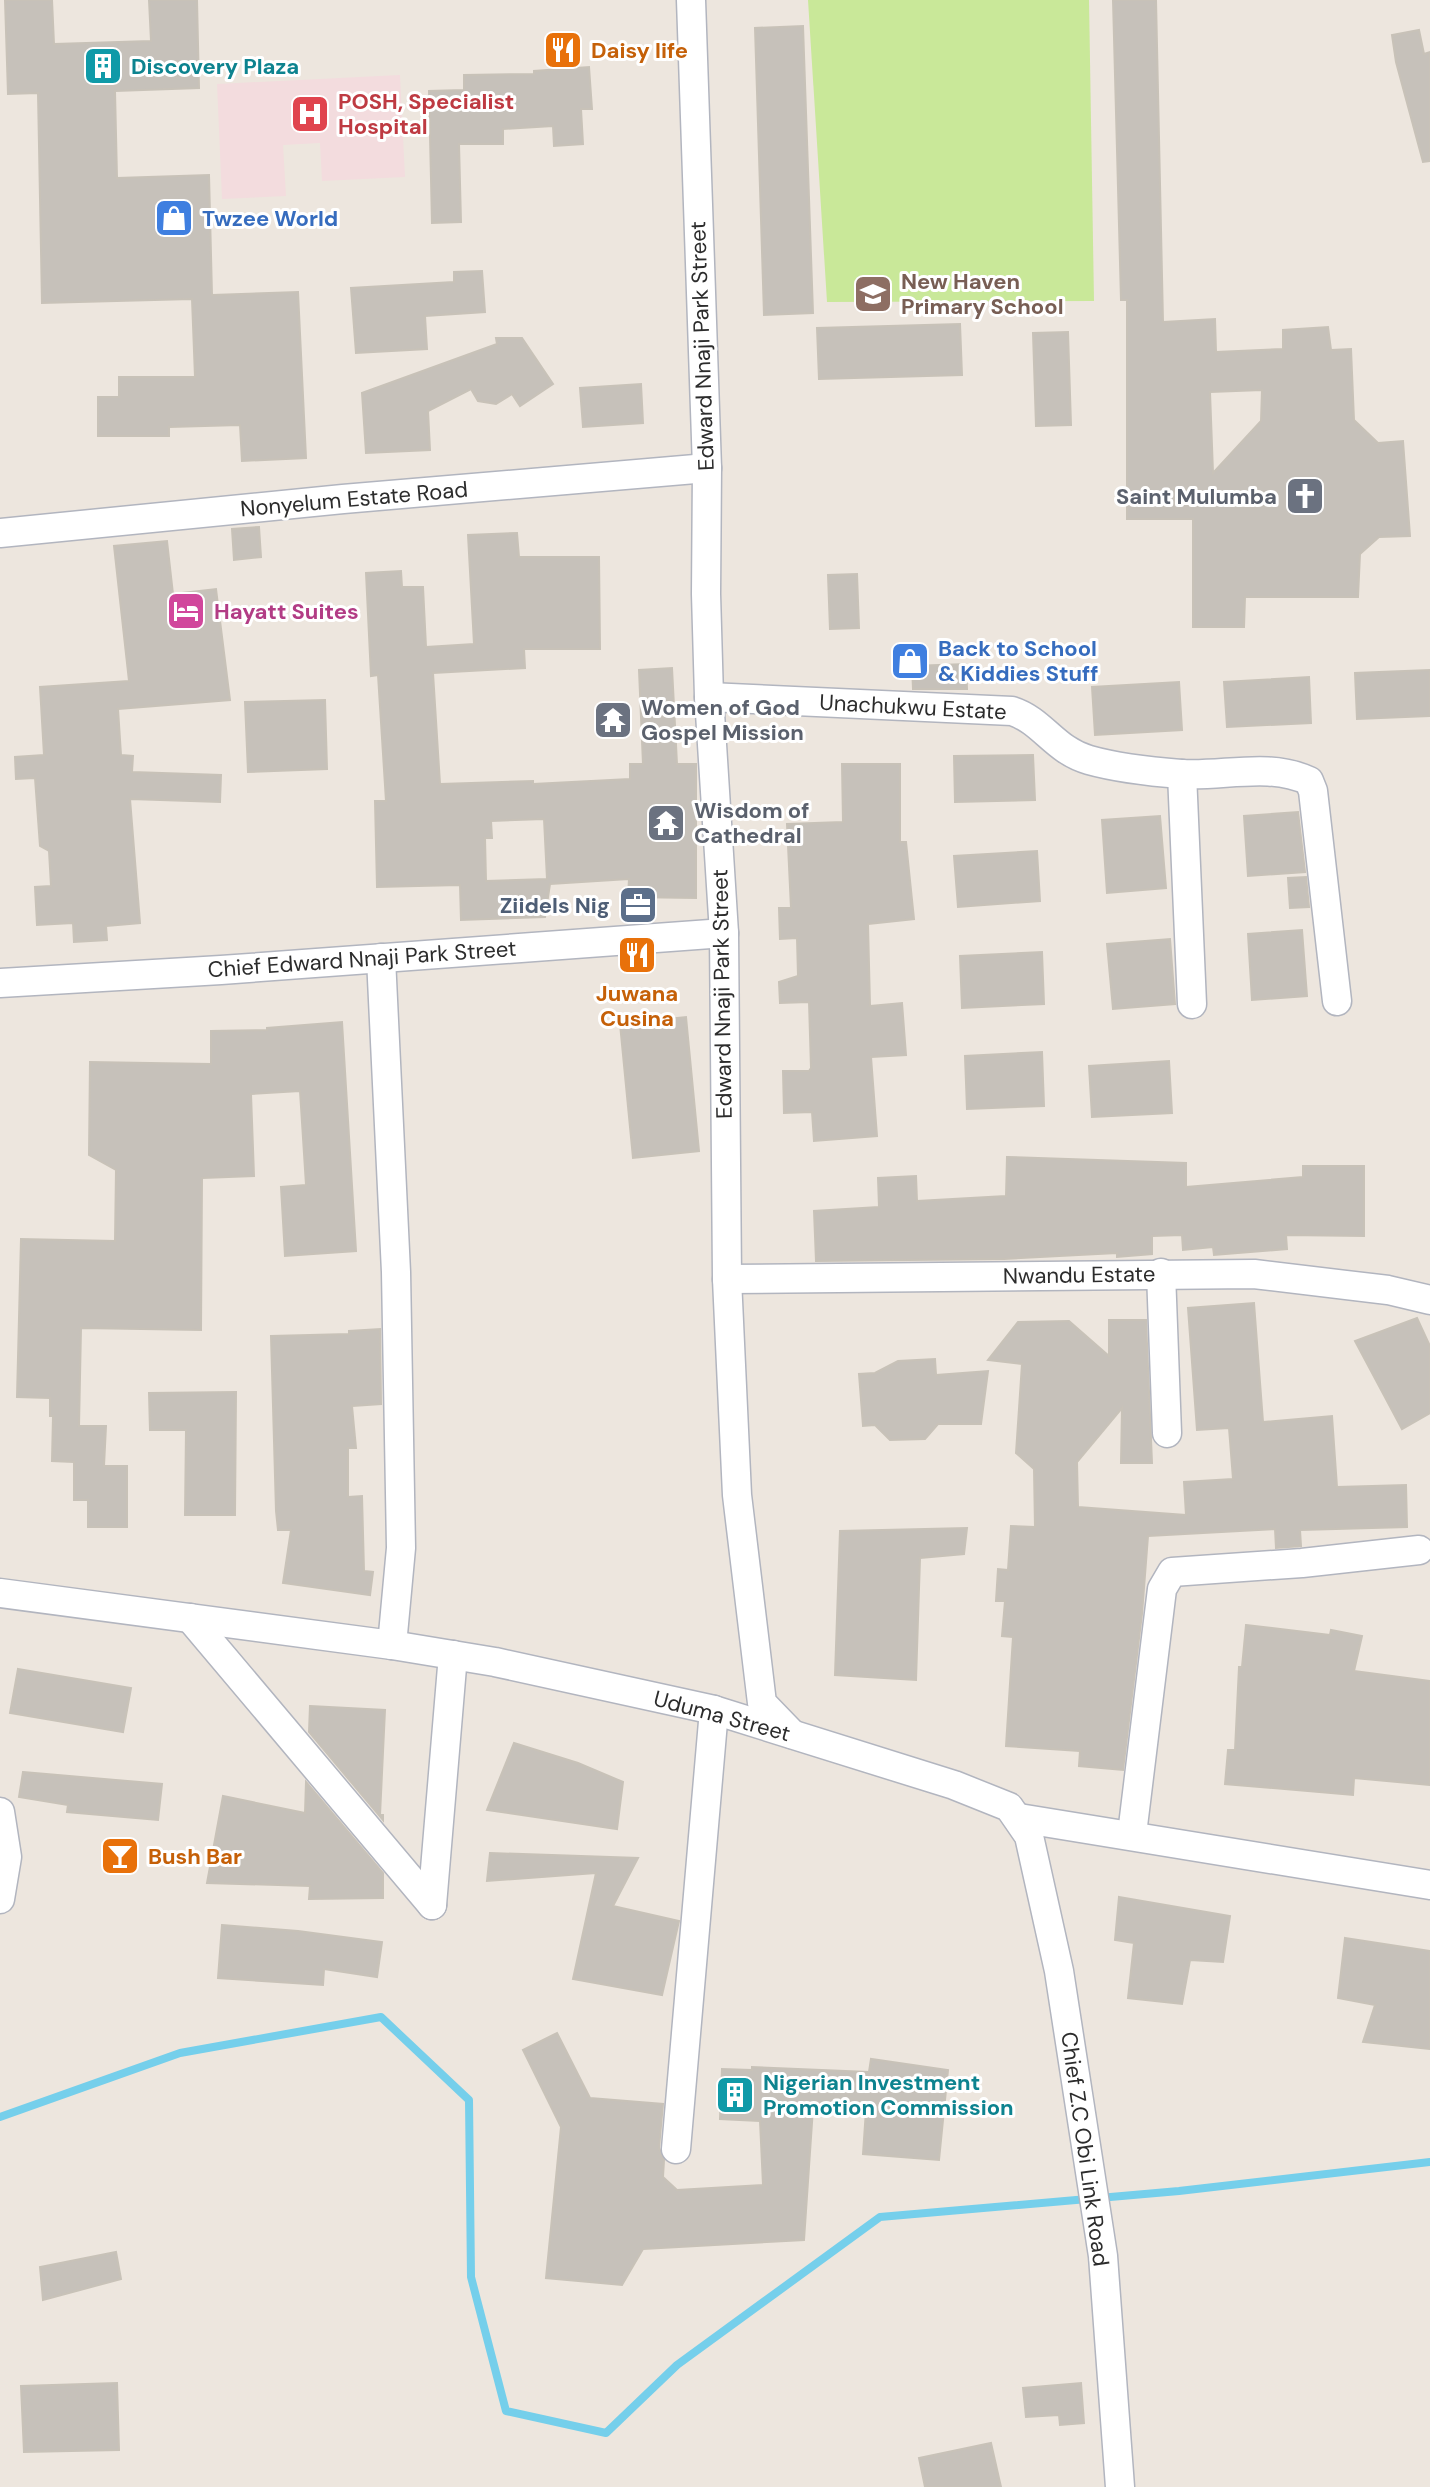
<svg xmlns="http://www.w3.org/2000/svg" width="1430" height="2487" viewBox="0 0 1430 2487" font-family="'DM Sans',sans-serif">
<rect width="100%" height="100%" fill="#ede6de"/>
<!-- medical -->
<polygon fill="#f3dcde" points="400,75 405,177 322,181 320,143 283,145 286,196 222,199 217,84"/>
<!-- pitch -->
<polygon fill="#c9e899" points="808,0 1089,0 1094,301 827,302"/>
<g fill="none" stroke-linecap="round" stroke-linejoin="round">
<!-- stream -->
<polyline stroke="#75cfeb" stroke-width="8" points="0,2117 180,2053 381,2017 469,2100 471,2277 506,2411 606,2433 677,2365 880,2217 1179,2191 1430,2162"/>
</g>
<!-- building -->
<g fill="#c6c1ba" stroke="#c8c2b8" stroke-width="2" fill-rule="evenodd">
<polygon points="5,0 52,0 54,44 151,41 149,0 197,0 199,88 115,91 117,178 209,175 212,295 298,292 306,458 242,461 240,425 169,427 169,436 98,436 98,397 119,397 119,377 195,377 192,299 42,303 38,93 8,94"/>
<path d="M1113,0h43l7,322 52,-3 1,33 67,-3v-19l45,-3 3,23 20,-1 3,71 24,23 25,-2 7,95 -31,1 -19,17 -2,43h-113l-1,30h-51v-108h-66v-219h-6zM1262,390l-1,31 -48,52 -3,-81z"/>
<polygon points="803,26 813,313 764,315 755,28"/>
<polygon points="1419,30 1424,54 1430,52 1430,161 1423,162 1396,62 1392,35"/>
<polygon points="589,67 592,109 581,109 583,144 554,146 553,126 503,129 503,144 459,144 461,222 432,223 429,91 464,90 464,75 534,74 534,71"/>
<polygon points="482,271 485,312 425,316 427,349 356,353 351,288 454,282 454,272"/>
<polygon points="960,324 962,375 819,379 817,328"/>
<polygon points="1068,332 1071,425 1036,426 1033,333"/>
<polygon points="496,338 522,338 553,384 520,406 512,394 496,404 478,401 471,389 428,411 430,450 366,453 362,393 497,344"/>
<polygon points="641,384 643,423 583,427 580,388"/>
<polygon points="259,527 261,557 234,560 232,529"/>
<path d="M517,533l2,24h80l1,92h-76l1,19 -92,5 7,111 93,-3v3l97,-5v-15h13l-4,-94 33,-2 5,96h19v134l-68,-1 1,-18 -79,5 -5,33 -84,3 -1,-35 -83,2 -2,-86h11l-8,-126 -7,1 -5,-103 35,-2 1,16h21l3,60 48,-3 -6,-109zM544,819l3,60 -61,2 -1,-43h7l-1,-17z"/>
<polygon points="167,541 173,594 216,589 230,700 118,709 121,755 133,756 132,772 221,775 220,802 130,799 140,923 106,926 107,940 74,942 73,923 37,925 35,887 51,886 49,851 40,846 35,778 16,779 15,757 44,755 40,687 129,681 114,546"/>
<polygon points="857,574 859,628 830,629 828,575"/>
<polygon points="966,664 967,689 913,689 912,666"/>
<polygon points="1430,670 1430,716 1357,719 1355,673"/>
<polygon points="1309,677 1311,723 1227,727 1224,682"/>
<polygon points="1179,682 1182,730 1095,735 1092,687"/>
<polygon points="325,700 327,769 248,772 245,702"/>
<polygon points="1033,755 1035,800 955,802 954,756"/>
<polygon points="842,764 900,764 900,842 906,842 914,919 868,924 870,1006 902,1003 906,1055 871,1057 877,1136 814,1141 812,1112 784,1113 783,1071 809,1071 811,1068 809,1002 780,1003 779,982 798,976 797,938 780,939 779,908 791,908 787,824 843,822"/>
<polygon points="1298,812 1305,872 1248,876 1244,816"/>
<polygon points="1160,816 1166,888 1107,893 1102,820"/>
<polygon points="1037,851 1040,901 958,907 954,856"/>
<polygon points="1306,877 1309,907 1290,908 1288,878"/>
<polygon points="1302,930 1307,996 1252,1000 1248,934"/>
<polygon points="1170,939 1175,1004 1113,1009 1107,944"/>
<polygon points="1042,952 1044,1004 962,1008 960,956"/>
<polygon points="686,1017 699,1151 633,1158 620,1024"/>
<polygon points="342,1022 356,1251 285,1256 281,1187 306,1185 300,1091 251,1094 254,1176 202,1178 201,1330 81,1328 79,1426 106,1426 104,1466 127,1466 127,1527 88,1527 88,1500 74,1500 74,1462 52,1461 53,1416 50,1416 50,1398 17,1397 21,1239 115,1241 116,1170 89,1155 90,1062 211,1064 211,1031 267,1030 267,1028"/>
<polygon points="1042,1052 1044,1106 967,1109 965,1056"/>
<polygon points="1169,1061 1172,1113 1092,1117 1089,1066"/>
<polygon points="1007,1157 1186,1163 1186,1187 1303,1177 1303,1166 1364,1166 1364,1236 1286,1235 1287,1249 1214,1255 1213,1247 1183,1250 1182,1235 1152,1236 1152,1254 1117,1257 1117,1253 1004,1259 816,1261 814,1211 879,1207 878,1178 916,1176 917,1201 1006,1196"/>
<polygon points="1254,1303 1263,1422 1332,1416 1337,1487 1406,1485 1407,1527 1300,1530 1301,1546 1276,1548 1275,1529 1148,1536 1142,1614 1123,1770 1079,1766 1080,1751 1006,1746 1013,1637 1002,1636 1005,1601 996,1601 998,1569 1008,1570 1011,1526 1035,1527 1034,1469 1016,1453 1022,1364 988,1360 1018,1322 1069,1321 1109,1356 1109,1320 1146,1320 1152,1463 1121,1463 1122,1408 1077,1462 1078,1507 1186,1515 1184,1482 1233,1479 1229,1428 1197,1430 1188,1308"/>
<polygon points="1417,1318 1430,1346 1430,1413 1402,1429 1355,1341"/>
<polygon points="380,1329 381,1404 352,1406 356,1448 348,1448 348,1497 362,1496 364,1571 373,1572 370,1595 283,1583 291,1530 278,1530 276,1511 271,1336 349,1334 349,1331"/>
<polygon points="935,1359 936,1375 988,1371 981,1424 938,1424 925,1439 890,1440 875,1425 863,1426 859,1374 875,1373 898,1361"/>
<polygon points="236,1392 235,1515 185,1515 186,1430 150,1430 149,1393"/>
<polygon points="967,1528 964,1554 920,1558 916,1680 835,1675 840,1531"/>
<polygon points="1246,1625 1330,1635 1331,1630 1362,1636 1354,1671 1430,1681 1430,1785 1354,1778 1353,1795 1225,1784 1228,1750 1235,1750 1239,1667 1242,1667"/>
<polygon points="18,1669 131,1688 123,1732 10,1713"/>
<polygon points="310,1706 385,1710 380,1815 383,1815 383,1820 309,1732"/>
<polygon points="514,1743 578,1763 623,1782 617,1829 487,1810"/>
<polygon points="23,1772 162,1784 158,1820 67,1812 68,1805 19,1797"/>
<polygon points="306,1782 383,1873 383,1898 309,1899 310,1886 207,1883 223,1796 305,1813"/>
<polygon points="490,1853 638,1858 613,1906 679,1921 662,1995 573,1979 596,1873 487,1881"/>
<polygon points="1119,1897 1230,1916 1223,1962 1190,1960 1182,2004 1128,1998 1134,1943 1115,1940"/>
<polygon points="222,1925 298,1931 382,1942 377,1977 324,1969 323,1985 218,1978"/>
<polygon points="1345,1938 1430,1951 1430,2049 1363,2042 1375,2005 1338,1998"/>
<polygon points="557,2033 590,2098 663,2104 659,2148 664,2160 663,2177 677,2190 763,2185 760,2121 720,2119 722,2069 752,2070 752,2067 869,2072 871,2059 948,2070 939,2160 863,2154 866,2110 813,2108 804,2240 643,2249 622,2285 546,2278 561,2127 523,2050"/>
<polygon points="116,2252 121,2279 43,2300 40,2267"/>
<polygon points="117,2383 119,2450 24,2452 21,2386"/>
<polygon points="1081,2383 1084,2423 1060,2425 1059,2415 1026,2417 1023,2388"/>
<polygon points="991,2443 1001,2487 925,2487 919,2458"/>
</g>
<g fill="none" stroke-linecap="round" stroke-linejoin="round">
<defs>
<g id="minor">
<polyline points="691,0 707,468 706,594 709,697 724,933 727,1279 737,1495 762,1703 792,1734"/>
<polyline points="0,533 343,499 707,468"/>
<path d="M709,697l303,14c31,10 42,39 77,49 25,7 66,12 92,14 42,3 88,-12 128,7l4,10 24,210"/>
<polyline points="1182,774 1192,1004"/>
<polyline points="381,958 396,1272 401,1548 392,1645"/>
<polyline points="0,983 221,970 724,933"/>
<polyline points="1161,1273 1167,1433"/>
<polyline points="727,1279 1254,1274 1388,1290 1430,1300"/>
<polyline points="0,1593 392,1645 495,1662 714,1710 954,1785 1009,1807 1029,1836 1059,1971 1103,2256 1120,2487"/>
<polyline points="190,1618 432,1905"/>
<polyline points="0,1812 7,1857 0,1899"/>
<polyline points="1019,1818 1430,1885"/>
<polyline points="1132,1834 1162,1589 1172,1572 1302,1563 1419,1550"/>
<polyline points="432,1905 453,1655"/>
<polyline points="676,2149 714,1710"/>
</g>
</defs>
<!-- minor casing -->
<use href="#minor" stroke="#b2b5bf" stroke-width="31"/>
<!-- minor -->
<use href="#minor" stroke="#fff" stroke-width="28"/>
</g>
<!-- icons -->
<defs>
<symbol id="restaurant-square" viewBox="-11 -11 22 22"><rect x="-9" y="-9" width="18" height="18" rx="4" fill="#e8710a" stroke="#fff"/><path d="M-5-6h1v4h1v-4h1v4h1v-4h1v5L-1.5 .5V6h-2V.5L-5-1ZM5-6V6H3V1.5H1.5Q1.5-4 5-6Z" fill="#fff"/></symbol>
<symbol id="building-square" viewBox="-11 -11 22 22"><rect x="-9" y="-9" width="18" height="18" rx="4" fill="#0f9aa8" stroke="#fff"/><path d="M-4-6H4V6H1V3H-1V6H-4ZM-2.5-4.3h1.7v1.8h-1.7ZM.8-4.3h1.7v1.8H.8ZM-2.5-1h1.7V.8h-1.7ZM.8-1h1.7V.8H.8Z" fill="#fff"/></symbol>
<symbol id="hospital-square" viewBox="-11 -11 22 22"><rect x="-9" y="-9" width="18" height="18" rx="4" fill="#e0444e" stroke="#fff"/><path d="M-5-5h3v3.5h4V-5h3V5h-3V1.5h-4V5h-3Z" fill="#fff"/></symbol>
<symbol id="shop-square" viewBox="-11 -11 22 22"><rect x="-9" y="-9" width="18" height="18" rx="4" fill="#3f7fe0" stroke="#fff"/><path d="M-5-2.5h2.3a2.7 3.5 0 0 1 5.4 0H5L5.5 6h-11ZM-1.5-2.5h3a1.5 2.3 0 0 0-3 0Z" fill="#fff"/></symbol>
<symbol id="school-square" viewBox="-11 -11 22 22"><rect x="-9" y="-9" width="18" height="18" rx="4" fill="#8d6e63" stroke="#fff"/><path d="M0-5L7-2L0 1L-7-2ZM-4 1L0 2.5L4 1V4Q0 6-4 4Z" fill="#fff"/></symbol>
<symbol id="church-square" viewBox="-11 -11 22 22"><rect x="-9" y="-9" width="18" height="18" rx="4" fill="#6b7280" stroke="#fff"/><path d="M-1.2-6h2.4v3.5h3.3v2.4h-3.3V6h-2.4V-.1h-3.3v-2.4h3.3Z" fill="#fff"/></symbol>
<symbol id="hotel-square" viewBox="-11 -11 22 22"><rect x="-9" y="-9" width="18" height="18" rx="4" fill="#d1479c" stroke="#fff"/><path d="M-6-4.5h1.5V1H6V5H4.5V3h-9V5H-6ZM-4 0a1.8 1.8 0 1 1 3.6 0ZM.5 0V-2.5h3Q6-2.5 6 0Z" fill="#fff"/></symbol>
<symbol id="temple-square" viewBox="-11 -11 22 22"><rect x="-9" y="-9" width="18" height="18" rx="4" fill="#6b7280" stroke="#fff"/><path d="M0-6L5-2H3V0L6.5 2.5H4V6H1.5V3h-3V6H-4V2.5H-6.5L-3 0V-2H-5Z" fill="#fff"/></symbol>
<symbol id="office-square" viewBox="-11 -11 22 22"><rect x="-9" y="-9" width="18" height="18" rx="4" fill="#5c6f8a" stroke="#fff"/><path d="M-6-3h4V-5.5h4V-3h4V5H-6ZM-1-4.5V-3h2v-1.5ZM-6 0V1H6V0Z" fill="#fff"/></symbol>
<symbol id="bar-square" viewBox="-11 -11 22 22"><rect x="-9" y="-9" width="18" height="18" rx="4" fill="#e8710a" stroke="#fff"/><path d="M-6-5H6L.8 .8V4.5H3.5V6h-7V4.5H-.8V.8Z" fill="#fff"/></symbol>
</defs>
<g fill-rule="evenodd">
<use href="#restaurant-square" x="541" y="28" width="44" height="44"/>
<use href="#building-square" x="81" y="44" width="44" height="44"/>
<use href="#hospital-square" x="288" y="92" width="44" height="44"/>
<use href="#shop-square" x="152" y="196" width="44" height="44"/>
<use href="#school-square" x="851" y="272" width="44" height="44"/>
<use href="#church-square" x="1283" y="474" width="44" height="44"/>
<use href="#hotel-square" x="164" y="589" width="44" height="44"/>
<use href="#shop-square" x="888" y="639" width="44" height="44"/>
<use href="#temple-square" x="591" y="698" width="44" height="44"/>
<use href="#temple-square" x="644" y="801" width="44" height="44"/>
<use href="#office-square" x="616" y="883" width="44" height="44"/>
<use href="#restaurant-square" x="615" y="933" width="44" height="44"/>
<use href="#bar-square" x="98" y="1834" width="44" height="44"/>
<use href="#building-square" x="713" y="2073" width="44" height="44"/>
</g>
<g text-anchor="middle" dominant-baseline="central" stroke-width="6" stroke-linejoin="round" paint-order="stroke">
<!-- food labels -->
<g font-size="22" font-weight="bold" fill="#c56008" stroke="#fff" text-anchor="start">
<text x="591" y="50">Daisy life</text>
<text x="637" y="993" text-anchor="middle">Juwana<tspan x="637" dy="25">Cusina</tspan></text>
<text x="148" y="1856">Bush Bar</text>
</g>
<!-- culture labels -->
<g font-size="22" font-weight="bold" fill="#0d838f" stroke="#fff" text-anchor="start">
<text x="131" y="66">Discovery Plaza</text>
<text x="763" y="2082">Nigerian Investment<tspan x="763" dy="25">Promotion Commission</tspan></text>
</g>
<!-- health labels -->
<g font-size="22" font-weight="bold" fill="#be3a42" stroke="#fff" text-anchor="start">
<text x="338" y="101">POSH, Specialist<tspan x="338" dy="25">Hospital</tspan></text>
</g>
<!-- shop labels -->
<g font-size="22" font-weight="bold" fill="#366cbe" stroke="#fff" text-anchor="start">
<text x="202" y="218">Twzee World</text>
<text x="938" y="648">Back to School<tspan x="938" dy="25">&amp; Kiddies Stuff</tspan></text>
</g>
<!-- education labels -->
<g font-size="22" font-weight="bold" fill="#785e54" stroke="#fff" text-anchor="start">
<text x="901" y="281">New Haven<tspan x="901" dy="25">Primary School</tspan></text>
</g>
<!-- street labels -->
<g font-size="22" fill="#2c2c2c" stroke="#fff">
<text transform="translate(702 346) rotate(-92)">Edward Nnaji Park Street</text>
<text transform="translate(354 499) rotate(-5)">Nonyelum Estate Road</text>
<text transform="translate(913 707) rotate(3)">Unachukwu Estate</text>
<text transform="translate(362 959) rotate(-4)">Chief Edward Nnaji Park Street</text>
<text transform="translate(722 994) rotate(-91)">Edward Nnaji Park Street</text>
<text transform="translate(1079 1275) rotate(-1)">Nwandu Estate</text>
<text transform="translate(722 1716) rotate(15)">Uduma Street</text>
<text transform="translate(1085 2149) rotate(82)">Chief Z.C Obi Link Road</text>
</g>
<!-- worship labels -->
<g font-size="22" font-weight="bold" fill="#5b616d" stroke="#fff" text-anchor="start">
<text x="1277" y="496" text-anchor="end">Saint Mulumba</text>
<text x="641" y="707">Women of God<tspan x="641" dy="25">Gospel Mission</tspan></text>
<text x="694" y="810">Wisdom of<tspan x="694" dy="25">Cathedral</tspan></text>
</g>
<!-- hotel labels -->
<g font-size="22" font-weight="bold" fill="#b23c85" stroke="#fff" text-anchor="start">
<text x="214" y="611">Hayatt Suites</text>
</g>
<!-- service labels -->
<g font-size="22" font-weight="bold" fill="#4e5e75" stroke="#fff" text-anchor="end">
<text x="610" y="905">Ziidels Nig</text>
</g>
</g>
</svg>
